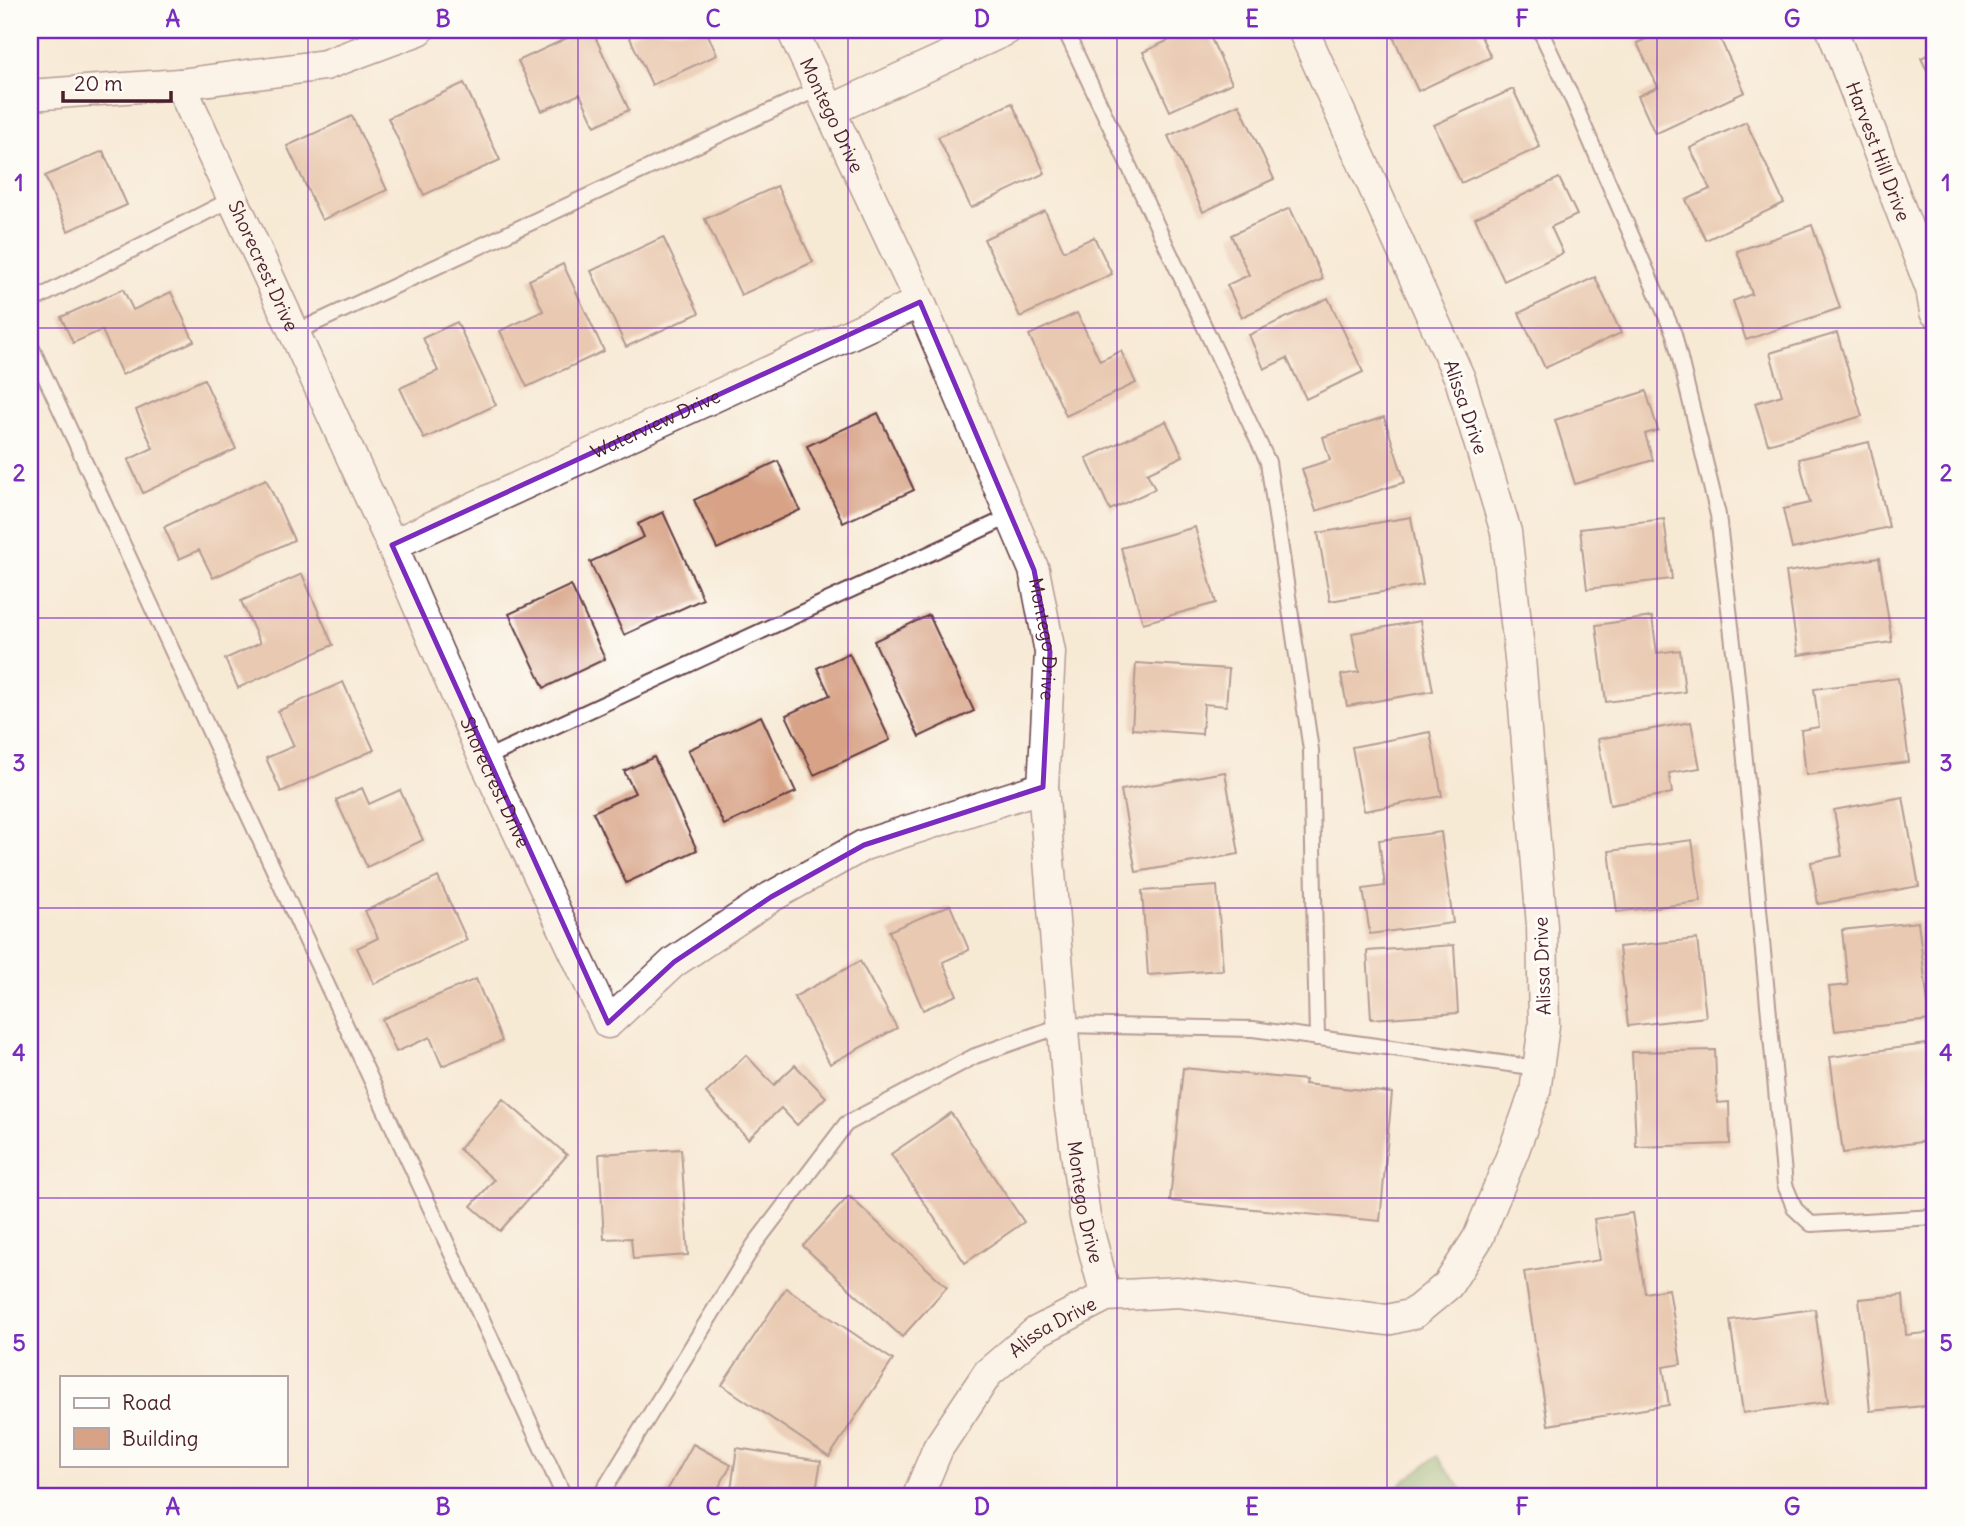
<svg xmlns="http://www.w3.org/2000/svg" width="1965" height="1526" viewBox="0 0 1965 1526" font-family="Delius,sans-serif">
<rect width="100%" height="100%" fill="#fdfcf7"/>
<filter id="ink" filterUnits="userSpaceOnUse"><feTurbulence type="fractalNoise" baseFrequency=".0143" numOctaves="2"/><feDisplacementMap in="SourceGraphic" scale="14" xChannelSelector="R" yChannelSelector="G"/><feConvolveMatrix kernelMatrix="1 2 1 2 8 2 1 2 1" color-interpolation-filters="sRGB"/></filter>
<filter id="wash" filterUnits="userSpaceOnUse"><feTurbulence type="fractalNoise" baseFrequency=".00686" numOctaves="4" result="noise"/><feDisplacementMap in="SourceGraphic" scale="28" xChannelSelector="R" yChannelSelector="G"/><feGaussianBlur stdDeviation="1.57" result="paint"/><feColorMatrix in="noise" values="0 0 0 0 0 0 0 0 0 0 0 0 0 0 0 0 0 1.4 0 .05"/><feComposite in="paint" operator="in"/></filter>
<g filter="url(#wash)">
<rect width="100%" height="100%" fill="#f7ead6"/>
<!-- forest -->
<polygon fill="#76a863" stroke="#606447" stroke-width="2" points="1437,1456 1467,1496 1385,1496"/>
<g id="blocks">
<!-- building -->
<g fill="#d7a285">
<polygon points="584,30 592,30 629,110 595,126 580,94 542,111 518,61"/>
<polygon points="642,30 706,30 717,55 652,85 629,36"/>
<polygon points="1191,30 1207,30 1232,83 1170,111 1143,52"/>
<polygon points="1390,30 1478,30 1491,57 1418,91"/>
<polygon points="1665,30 1716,30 1745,92 1655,134 1638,96 1658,87 1637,43"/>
<polygon points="1935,51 1935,88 1921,58"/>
<polygon points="464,83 500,160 424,195 388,118"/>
<polygon points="1513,89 1540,147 1461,183 1434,125"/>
<polygon points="1012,103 1045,173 971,208 938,137"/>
<polygon points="1239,104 1274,179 1203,212 1168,136"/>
<polygon points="352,116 387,190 322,220 287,146"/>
<polygon points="1746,122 1784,203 1706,240 1686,200 1710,189 1690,148"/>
<polygon points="103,151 127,205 68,231 45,176"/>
<polygon points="1559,178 1577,215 1551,227 1563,253 1504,281 1475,218"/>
<polygon points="777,186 813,262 741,295 705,219"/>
<polygon points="1290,208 1323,279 1242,317 1227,285 1249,275 1231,235"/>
<polygon points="1045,211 1064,251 1094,237 1112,274 1020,317 984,239"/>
<polygon points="1812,225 1840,308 1746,340 1733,301 1752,294 1737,251"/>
<polygon points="663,237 699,313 626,347 591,271"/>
<polygon points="563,264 604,351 527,387 500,331 543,311 529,280"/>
<polygon points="1595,277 1621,333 1545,368 1519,313"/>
<polygon points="123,289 133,310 171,292 194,341 122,375 102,330 73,343 61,317"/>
<polygon points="1328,298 1363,372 1306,399 1287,358 1264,369 1249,335"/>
<polygon points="1077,313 1100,361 1121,351 1136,383 1066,416 1029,335"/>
<polygon points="457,322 496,405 424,439 400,388 438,371 423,338"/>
<polygon points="1837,333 1862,416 1768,444 1755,403 1782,395 1770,353"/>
<polygon points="204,379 236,449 143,493 128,460 153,448 136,410"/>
<polygon points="1646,391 1658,430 1645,434 1653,460 1575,484 1555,420"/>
<polygon points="878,413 914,490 843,523 807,446"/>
<polygon points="1384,417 1405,482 1316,511 1302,469 1330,460 1323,437"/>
<polygon points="1166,421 1183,456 1147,473 1155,489 1110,510 1086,458"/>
<polygon points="1869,442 1889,527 1792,549 1783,509 1810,503 1799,459"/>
<polygon points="778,461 800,510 717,549 694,500"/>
<polygon points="266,479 294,540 213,578 199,550 179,559 164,527"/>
<polygon points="663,512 703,599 624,635 590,562 644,537 638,524"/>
<polygon points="1411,517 1423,585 1330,601 1318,533"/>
<polygon points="1664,519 1672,579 1587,589 1580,529"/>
<polygon points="1195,527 1216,603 1143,623 1121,548"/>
<polygon points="1879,558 1892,642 1798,655 1786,572"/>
<polygon points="302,574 333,645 238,688 225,659 260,643 241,601"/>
<polygon points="571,585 605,659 544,688 509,614"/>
<polygon points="929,615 974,711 919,737 874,641"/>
<polygon points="1652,617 1657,653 1680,650 1685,692 1606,702 1596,625"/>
<polygon points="1420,621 1433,691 1347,706 1341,675 1359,672 1352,633"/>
<polygon points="849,653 890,740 814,775 786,715 830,695 817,668"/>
<polygon points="1136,663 1229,669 1226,706 1204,704 1202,734 1132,729"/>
<polygon points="1898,678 1909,762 1806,775 1801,730 1819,727 1814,689"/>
<polygon points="343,682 374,750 281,792 266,758 294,746 278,711"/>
<polygon points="761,716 796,792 724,825 688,750"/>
<polygon points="1691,722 1700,768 1669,773 1672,793 1610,805 1598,739"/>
<polygon points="1430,732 1442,796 1364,811 1352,747"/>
<polygon points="654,757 697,850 626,883 593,812 635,793 624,771"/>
<polygon points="1225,772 1239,854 1136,872 1121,790"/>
<polygon points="362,788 369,804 400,790 423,840 367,867 336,800"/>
<polygon points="1903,797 1919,886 1818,904 1811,862 1842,856 1834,810"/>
<polygon points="1441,832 1453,923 1370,934 1363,889 1385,886 1379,840"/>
<polygon points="1692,840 1701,902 1617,912 1609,851"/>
<polygon points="438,877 467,940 374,984 357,948 378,938 365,911"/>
<polygon points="1217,886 1223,970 1148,975 1142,891"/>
<polygon points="950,905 969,950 943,962 957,995 923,1010 889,931"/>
<polygon points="1918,922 1930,1020 1835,1031 1829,987 1848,985 1842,930"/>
<polygon points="1697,939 1706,1017 1628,1026 1619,947"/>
<polygon points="1454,945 1458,1013 1371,1019 1367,951"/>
<polygon points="860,961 897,1028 830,1064 794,997"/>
<polygon points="476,979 502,1041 442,1066 430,1037 396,1052 382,1019"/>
<polygon points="1926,1044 1935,1105 1935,1140 1843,1153 1830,1057"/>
<polygon points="1715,1050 1717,1103 1729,1102 1730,1144 1636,1147 1632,1052"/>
<polygon points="746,1055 774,1085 795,1065 826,1097 797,1125 781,1108 748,1139 706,1093"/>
<polygon points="1183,1068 1305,1080 1304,1084 1392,1093 1380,1221 1170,1201"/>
<polygon points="503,1099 567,1155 500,1231 471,1206 494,1180 459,1149"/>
<polygon points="951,1113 1024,1222 965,1263 891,1154"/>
<polygon points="681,1149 688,1255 633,1259 631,1238 604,1239 599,1154"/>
<polygon points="849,1196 947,1287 902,1337 803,1246"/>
<polygon points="1632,1213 1645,1293 1669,1289 1681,1364 1663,1367 1669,1405 1548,1425 1524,1272 1600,1260 1594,1219"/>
<polygon points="786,1288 893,1360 829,1457 722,1385"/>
<polygon points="1903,1295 1906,1335 1935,1332 1935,1405 1870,1411 1859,1299"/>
<polygon points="1815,1309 1828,1402 1743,1413 1730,1320"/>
<polygon points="693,1444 731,1465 714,1496 664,1496"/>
<polygon points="737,1448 821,1461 815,1496 730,1496"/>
</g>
</g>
</g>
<g filter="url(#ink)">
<use href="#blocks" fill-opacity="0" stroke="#643d45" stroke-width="2"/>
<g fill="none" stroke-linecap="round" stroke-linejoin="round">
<defs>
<g id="lane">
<polyline points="1065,30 1268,462 1311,750 1317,1038"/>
<polyline points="1540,30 1571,96 1674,334 1718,515 1738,686 1785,1185 1795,1209 1811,1224 1935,1217"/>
<polyline points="30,302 232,199"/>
<polyline points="294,333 820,88"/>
<polyline points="30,344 564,1496"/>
<polyline points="484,759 1011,516"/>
<polyline points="600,1496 754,1245 846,1124 975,1056 1063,1025 1253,1029 1538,1068"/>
</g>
<g id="street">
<path id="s1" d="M792,30l128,272 114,268 16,82 -7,135 26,315 16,115 21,79"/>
<path id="s2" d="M1832,30l99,259 4,23"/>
<path id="s3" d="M180,84l212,461 92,214 124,264 66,-61 97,-65 93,-52 179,-58"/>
<polyline points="30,95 180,84 325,65 419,30"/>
<polyline points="831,110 1006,30"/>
<path id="s4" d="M392,545l528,-243"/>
<path id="s5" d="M918,1496l20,-48 50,-75 48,-41 70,-36 72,-4 209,28 26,-6 35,-29 30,-47 36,-88 21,-58 9,-67 -2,-99 -22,-268 -14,-126 -46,-153 -157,-349"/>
</g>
</defs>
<!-- lane casing -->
<use href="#lane" stroke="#643d45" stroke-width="18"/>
<!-- street casing -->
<use href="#street" stroke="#643d45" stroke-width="33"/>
<!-- lane -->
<use href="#lane" stroke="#fff" stroke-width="14"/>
<!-- street -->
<use href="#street" stroke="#fff" stroke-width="30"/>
</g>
</g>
<!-- marked area -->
<path d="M0 0H1965V1526H0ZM920,302l114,268 16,82 -7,135 -179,58 -93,52 -97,65 -66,61 -216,-478z" fill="#f7ead6" fill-opacity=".55" fill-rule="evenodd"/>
<path fill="none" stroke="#7b2cbf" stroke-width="5" stroke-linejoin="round" d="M920,302l114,268 16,82 -7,135 -179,58 -93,52 -97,65 -66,61 -216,-478z"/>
<!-- grid -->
<path fill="none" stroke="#7b2cbf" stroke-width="2" stroke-opacity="0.55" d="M308,30v1466M578,30v1466M848,30v1466M1117,30v1466M1387,30v1466M1657,30v1466M30,328h1905M30,618h1905M30,908h1905M30,1198h1905"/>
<g text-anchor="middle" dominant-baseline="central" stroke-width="6" stroke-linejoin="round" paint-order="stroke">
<!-- street labels -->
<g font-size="19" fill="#4a1f2b" stroke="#fdfcf7">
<text stroke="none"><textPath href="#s1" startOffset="94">Montego Drive</textPath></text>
<text stroke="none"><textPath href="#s2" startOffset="130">Harvest Hill Drive</textPath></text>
<text stroke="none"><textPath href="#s3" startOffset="200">Shorecrest Drive</textPath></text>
<text transform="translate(1466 407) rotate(71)">Alissa Drive</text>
<text stroke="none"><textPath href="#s4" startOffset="290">Waterview Drive</textPath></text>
<text stroke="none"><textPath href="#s1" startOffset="662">Montego Drive</textPath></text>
<text stroke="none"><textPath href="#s3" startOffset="766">Shorecrest Drive</textPath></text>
<text transform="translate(1542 966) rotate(-92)">Alissa Drive</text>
<text stroke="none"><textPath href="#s1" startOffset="1228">Montego Drive</textPath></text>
<text stroke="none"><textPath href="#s5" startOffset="222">Alissa Drive</textPath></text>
</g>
</g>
<!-- margin -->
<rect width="1965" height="1526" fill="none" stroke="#fdfcf7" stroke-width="77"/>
<!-- legend -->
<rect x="60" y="1376" width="228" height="91" fill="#fdfcf7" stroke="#b5a4a5" stroke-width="2"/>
<rect x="74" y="1398" width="35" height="10" fill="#ffffff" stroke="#b5a4a5" stroke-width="2"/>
<text x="122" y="1410" font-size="21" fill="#4a1f2b">Road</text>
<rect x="74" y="1428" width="35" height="21" fill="#d7a285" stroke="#b5a4a5" stroke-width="2"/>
<text x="122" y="1446" font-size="21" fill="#4a1f2b">Building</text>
<!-- scale -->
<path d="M63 91v10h108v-10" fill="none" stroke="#4a1f2b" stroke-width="3.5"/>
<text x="74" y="91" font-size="21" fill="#4a1f2b" stroke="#fdfcf7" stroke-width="5" paint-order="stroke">20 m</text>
<rect x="38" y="38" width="1888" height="1450" fill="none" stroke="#7b2cbf" stroke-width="2.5"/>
<g font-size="23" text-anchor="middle" font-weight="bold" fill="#7b2cbf">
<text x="173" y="27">A</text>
<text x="443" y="27">B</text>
<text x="713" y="27">C</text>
<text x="982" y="27">D</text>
<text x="1252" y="27">E</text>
<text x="1522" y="27">F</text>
<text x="1792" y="27">G</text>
<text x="19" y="191">1</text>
<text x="1946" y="191">1</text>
<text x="19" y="481">2</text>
<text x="1946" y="481">2</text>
<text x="19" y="771">3</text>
<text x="1946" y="771">3</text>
<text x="19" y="1061">4</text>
<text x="1946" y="1061">4</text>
<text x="19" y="1351">5</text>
<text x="1946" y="1351">5</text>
<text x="173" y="1515">A</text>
<text x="443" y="1515">B</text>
<text x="713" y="1515">C</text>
<text x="982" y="1515">D</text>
<text x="1252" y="1515">E</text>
<text x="1522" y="1515">F</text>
<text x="1792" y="1515">G</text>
</g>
</svg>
